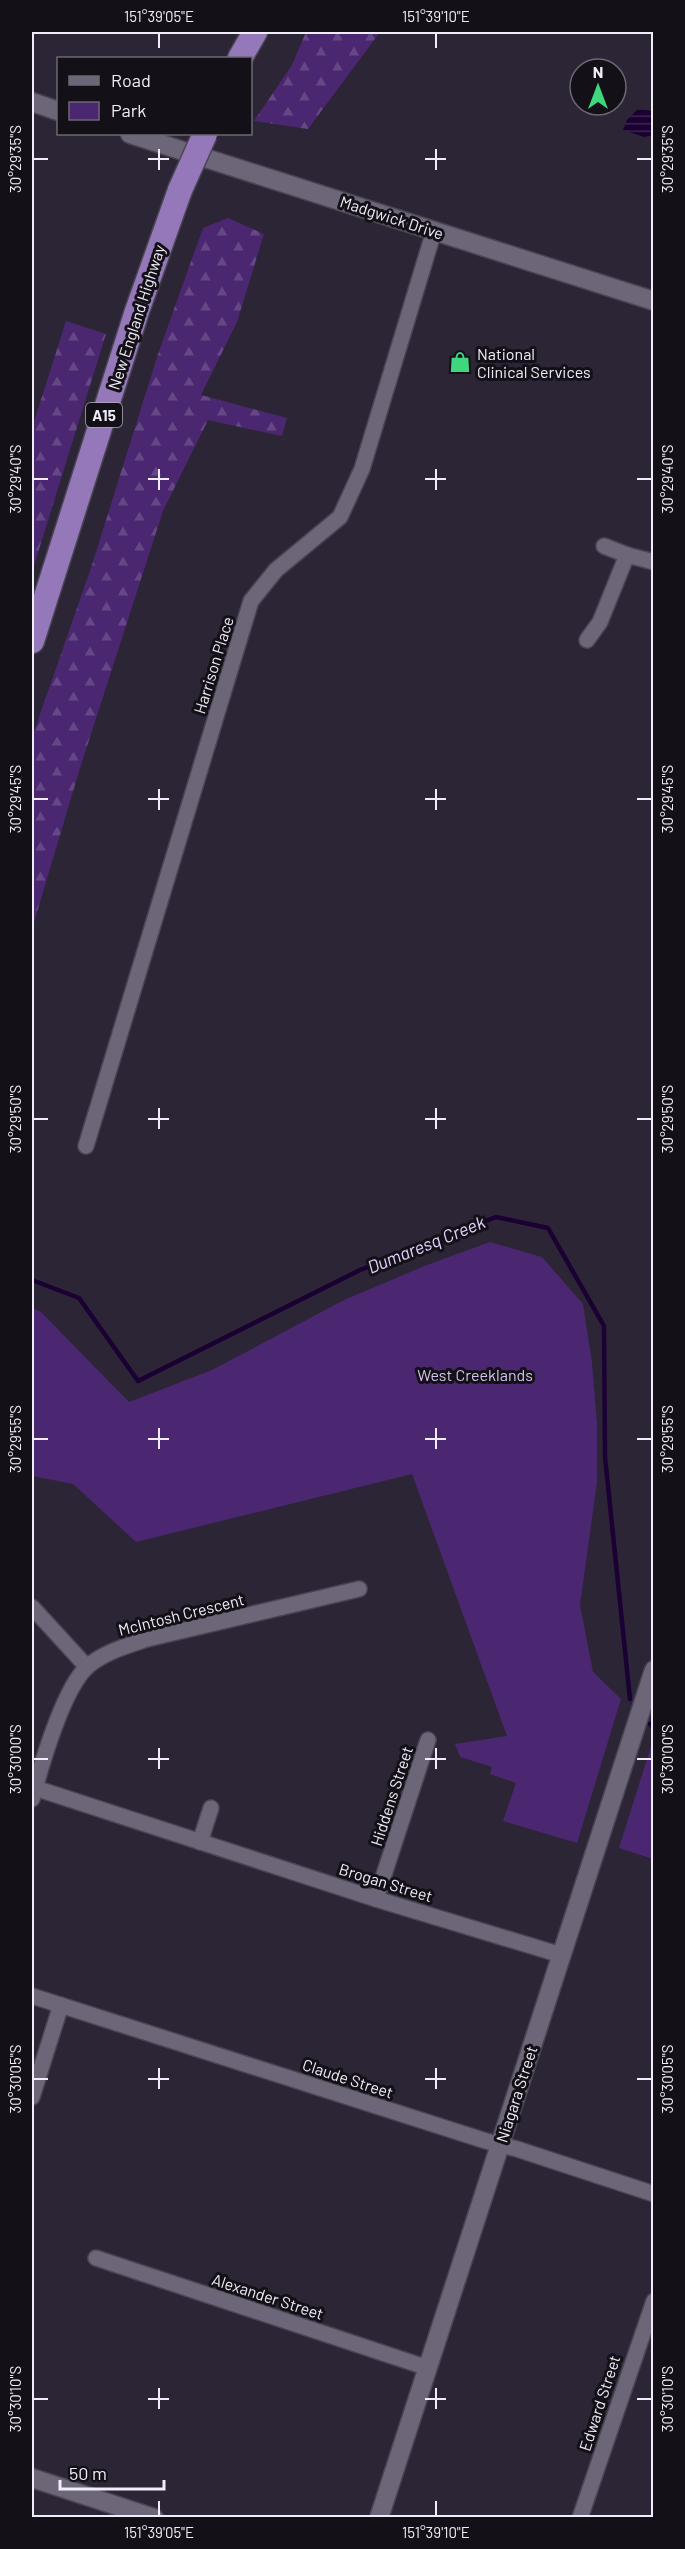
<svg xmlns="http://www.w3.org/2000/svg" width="685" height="2549" viewBox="0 0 685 2549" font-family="Barlow,sans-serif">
<defs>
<pattern id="forest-firs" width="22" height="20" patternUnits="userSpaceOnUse" patternTransform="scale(1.5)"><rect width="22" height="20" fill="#4a2770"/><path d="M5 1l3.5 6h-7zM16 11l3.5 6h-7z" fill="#654785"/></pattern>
<pattern id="water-rules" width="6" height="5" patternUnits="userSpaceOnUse" patternTransform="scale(1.5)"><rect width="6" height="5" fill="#1a0033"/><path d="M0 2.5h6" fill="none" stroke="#3c2651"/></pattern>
</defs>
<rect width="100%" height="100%" fill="#2c2536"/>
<!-- forest -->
<g fill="url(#forest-firs)">
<polygon points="306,32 380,32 308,129 254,121 292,65"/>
<polygon points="228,218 264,234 237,322 201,395 287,418 282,436 208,420 163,511 80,768 32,929 32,737 91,568 159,351 203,228"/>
<polygon points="66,321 106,334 32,572 32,428"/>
</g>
<!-- park -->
<g fill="#4a2770">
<polygon points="490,1242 542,1257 583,1304 592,1363 597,1423 597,1482 580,1605 593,1672 621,1699 577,1843 503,1821 516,1783 490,1774 492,1767 460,1757 455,1744 507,1736 412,1474 136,1542 73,1484 32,1476 32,1307 41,1312 129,1402 212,1370 346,1299 427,1265"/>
<polygon points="653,1740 653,1859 619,1848"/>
</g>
<!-- water -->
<polygon fill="url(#water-rules)" points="638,109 653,111 653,135 644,137 623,130 627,120"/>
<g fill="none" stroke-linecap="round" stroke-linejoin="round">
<!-- stream -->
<g stroke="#1a0033" stroke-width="4.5">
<polyline points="32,1280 79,1298 138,1381 360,1270 496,1217 548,1228 604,1326 605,1457 630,1699"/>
<polyline points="650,1724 654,1728"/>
</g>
<defs>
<g id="minor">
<polyline points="604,546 627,555"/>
<polyline points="587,640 600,622 627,555 654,562"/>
<polyline points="86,1146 251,601 276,570 340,517 362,469 434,231"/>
<polyline points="32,1607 87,1667"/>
<polyline points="32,1787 376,1899 561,1955"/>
<path d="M32,1799c9,-33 31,-111 56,-133 17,-14 38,-20 59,-27l212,-50"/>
<polyline points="200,1842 211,1808"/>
<polyline points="376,1899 428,1740"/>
<polyline points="32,1996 486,2141 517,2149 654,2194"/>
<polyline points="32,2097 61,2005"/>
<polyline points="96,2258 428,2368"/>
<polyline points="580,2518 654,2301"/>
</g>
<g id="tertiary">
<polyline points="32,102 58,111"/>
<polyline points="130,134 654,301"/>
<polyline points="32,2478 154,2518"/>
<polyline points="379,2518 654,1670"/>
</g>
<g id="trunk">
<polyline points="240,58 255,32"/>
<polyline points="32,641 137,311 180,190"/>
</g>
</defs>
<!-- minor casing -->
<use href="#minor" stroke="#494452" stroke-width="18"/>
<!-- tertiary casing -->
<use href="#tertiary" stroke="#494452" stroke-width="21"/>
<!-- trunk casing -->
<use href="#trunk" stroke="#494452" stroke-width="27"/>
<!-- minor -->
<use href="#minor" stroke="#6d6679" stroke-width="15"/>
<!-- tertiary -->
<use href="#tertiary" stroke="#6d6679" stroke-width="18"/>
<!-- trunk -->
<use href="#trunk" stroke="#9478ba" stroke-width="24"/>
<defs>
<polyline id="trunk-bridge" points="180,190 205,134"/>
</defs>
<!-- trunk-bridge casing -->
<use href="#trunk-bridge" stroke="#494452" stroke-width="27" stroke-linecap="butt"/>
<!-- trunk-bridge -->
<use href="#trunk-bridge" stroke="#9478ba" stroke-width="24"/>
</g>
<!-- ticks -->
<path fill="none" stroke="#f1edf8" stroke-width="2" d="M159,33v15M436,33v15M159,149v21M436,149v21M33,159h15M148,159h21M425,159h21M637,159h15M159,469v21M436,469v21M33,479h15M148,479h21M425,479h21M637,479h15M159,789v21M436,789v21M33,799h15M148,799h21M425,799h21M637,799h15M159,1108v21M436,1108v21M33,1119h15M148,1119h21M425,1119h21M637,1119h15M159,1428v21M436,1428v21M33,1439h15M148,1439h21M425,1439h21M637,1439h15M159,1748v21M436,1748v21M33,1759h15M148,1759h21M425,1759h21M637,1759h15M159,2068v21M436,2068v21M33,2079h15M148,2079h21M425,2079h21M637,2079h15M159,2388v21M436,2388v21M33,2399h15M148,2399h21M425,2399h21M637,2399h15M159,2501v15M436,2501v15"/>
<!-- icons -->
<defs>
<symbol id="shop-bare" viewBox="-9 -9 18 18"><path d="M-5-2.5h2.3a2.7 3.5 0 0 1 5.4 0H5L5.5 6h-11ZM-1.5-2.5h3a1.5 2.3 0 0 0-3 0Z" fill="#3fd77d" stroke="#131017" stroke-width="2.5" paint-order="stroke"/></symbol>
</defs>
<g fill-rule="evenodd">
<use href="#shop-bare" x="445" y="347" width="30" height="30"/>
</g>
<g text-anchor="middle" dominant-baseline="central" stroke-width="6" stroke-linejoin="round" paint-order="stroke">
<!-- shield labels -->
<rect fill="#131017" stroke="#aeabb4" stroke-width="1.5" x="86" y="403" width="36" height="24" rx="4.5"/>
<g font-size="15" font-weight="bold" fill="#f1edf8">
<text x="104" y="415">A15</text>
</g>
<!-- street labels -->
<g font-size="16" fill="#f1edf8" stroke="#131017">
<text transform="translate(392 217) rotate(18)">Madgwick Drive</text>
<text transform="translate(136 317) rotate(-72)">New England Highway</text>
<text transform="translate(213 665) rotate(-73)">Harrison Place</text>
<text transform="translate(181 1614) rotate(-14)">McIntosh Crescent</text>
<text transform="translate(391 1796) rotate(-72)">Hiddens Street</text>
<text transform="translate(386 1882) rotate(17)">Brogan Street</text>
<text transform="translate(348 2078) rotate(18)">Claude Street</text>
<text transform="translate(516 2094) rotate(-72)">Niagara Street</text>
<text transform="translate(268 2296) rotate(18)">Alexander Street</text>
<text transform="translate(599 2403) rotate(-72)">Edward Street</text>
</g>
<!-- poi labels -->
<g font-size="16" fill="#f1edf8" stroke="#131017" text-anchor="start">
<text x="477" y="353">National<tspan x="477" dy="18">Clinical Services</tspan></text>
</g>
<!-- park labels -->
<g font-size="16" fill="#d5c4ef" stroke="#131017">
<text x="475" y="1374">West Creeklands</text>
</g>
<!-- water labels -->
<g font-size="18" font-style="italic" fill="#e3d2ff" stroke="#131017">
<text transform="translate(426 1244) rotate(-22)">Dumaresq Creek</text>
</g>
</g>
<!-- border -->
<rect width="685" height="2549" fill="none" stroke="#131017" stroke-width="66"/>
<!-- legend -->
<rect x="57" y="57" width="195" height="78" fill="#131017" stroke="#6c6871" stroke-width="1.5"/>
<rect x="69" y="76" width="30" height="9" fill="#6d6679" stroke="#6c6871" stroke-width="1.5"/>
<text x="111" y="87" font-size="18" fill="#f1edf8">Road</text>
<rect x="69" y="102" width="30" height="18" fill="#4a2770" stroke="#6c6871" stroke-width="1.5"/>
<text x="111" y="117" font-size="18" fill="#f1edf8">Park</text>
<!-- north arrow -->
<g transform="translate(598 87)"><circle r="28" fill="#131017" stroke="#6c6871" stroke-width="1.5"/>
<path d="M0-4.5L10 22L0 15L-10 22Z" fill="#3fd77d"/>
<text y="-9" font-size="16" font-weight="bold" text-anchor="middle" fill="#f1edf8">N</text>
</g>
<!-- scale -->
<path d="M60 2480v9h104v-9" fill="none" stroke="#f1edf8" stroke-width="3"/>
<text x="69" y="2480" font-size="18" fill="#f1edf8" stroke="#131017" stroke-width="4.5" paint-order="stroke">50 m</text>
<rect x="33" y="33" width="619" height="2483" fill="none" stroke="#f1edf8" stroke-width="2"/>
<g font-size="15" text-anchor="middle" fill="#f1edf8">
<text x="159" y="22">151°39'05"E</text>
<text x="436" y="22">151°39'10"E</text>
<text transform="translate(16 159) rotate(-90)" y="5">30°29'35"S</text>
<text transform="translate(668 159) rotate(-90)" y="5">30°29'35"S</text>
<text transform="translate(16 479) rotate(-90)" y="5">30°29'40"S</text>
<text transform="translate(668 479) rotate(-90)" y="5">30°29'40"S</text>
<text transform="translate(16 799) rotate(-90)" y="5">30°29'45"S</text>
<text transform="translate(668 799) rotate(-90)" y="5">30°29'45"S</text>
<text transform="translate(16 1119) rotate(-90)" y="5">30°29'50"S</text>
<text transform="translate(668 1119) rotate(-90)" y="5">30°29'50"S</text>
<text transform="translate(16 1439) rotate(-90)" y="5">30°29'55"S</text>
<text transform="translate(668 1439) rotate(-90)" y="5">30°29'55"S</text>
<text transform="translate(16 1759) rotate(-90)" y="5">30°30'00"S</text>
<text transform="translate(668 1759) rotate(-90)" y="5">30°30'00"S</text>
<text transform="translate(16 2079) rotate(-90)" y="5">30°30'05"S</text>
<text transform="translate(668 2079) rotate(-90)" y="5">30°30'05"S</text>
<text transform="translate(16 2399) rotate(-90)" y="5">30°30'10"S</text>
<text transform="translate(668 2399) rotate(-90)" y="5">30°30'10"S</text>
<text x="159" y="2538">151°39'05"E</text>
<text x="436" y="2538">151°39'10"E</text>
</g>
</svg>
